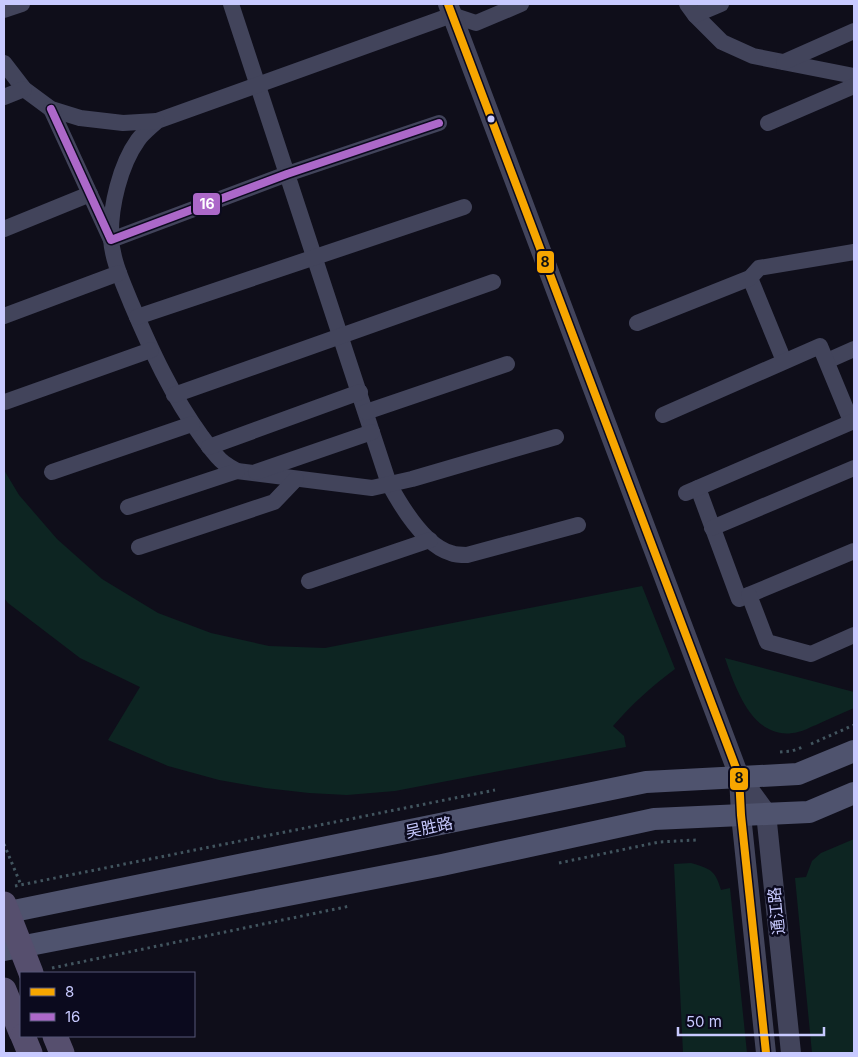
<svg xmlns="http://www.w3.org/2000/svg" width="858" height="1057" viewBox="0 0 858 1057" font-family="Inter,'Noto Sans SC',sans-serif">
<rect width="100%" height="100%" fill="#0f0e1a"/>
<!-- green -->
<g fill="#0d2522">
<path d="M4,470l15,25 38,44 45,40 56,34 53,20 58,13 56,2 317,-62 33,83c-23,17 -43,35 -62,57l11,10 2,11 -231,44 -48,4 -38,-2 -44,-5 -46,-8 -51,-14 -60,-26 32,-53 -60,-29 -72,-55 -4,-5z"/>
<path d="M725,658l129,34v16c-13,6 -26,11 -38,17 -6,2 -12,6 -18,7 -44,11 -62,-42 -73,-74z"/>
<polygon points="854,839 854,1053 812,1053 795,878 806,877 812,861 821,853"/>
<path d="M691,863c20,6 24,7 30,27l9,-2 17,165h-64l-9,-189z"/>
</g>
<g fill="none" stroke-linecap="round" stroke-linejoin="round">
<!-- path -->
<g stroke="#42555f" stroke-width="3" stroke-dasharray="2.5 4" stroke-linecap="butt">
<polyline points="811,744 854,725"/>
<polyline points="780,752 792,751 803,747"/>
<polyline points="4,844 21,885"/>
<polyline points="559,863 659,842 696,840"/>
<polyline points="15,886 495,790"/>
<polyline points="52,968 350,906"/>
</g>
<!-- minor -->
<g stroke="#42445b" stroke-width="16">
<path d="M231,4l158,480c12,22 36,62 62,69 5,2 11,2 16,2l111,-30"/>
<path d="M521,4l-45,19 -24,-8 -295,106c-6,6 -14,12 -19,19 -18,25 -28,67 -27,98 1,22 12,45 20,65 20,47 41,93 71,134 7,9 14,20 22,26 4,3 9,6 13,8l135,17 40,-9 144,-42"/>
<polyline points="687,4 695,15 722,42 753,56 854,76"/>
<polyline points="4,10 22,4"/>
<polyline points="695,15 721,4"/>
<polyline points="784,62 854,31"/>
<polyline points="4,63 24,89 51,109 80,118 123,123 157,121"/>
<polyline points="4,97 24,89"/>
<polyline points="51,109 111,240 287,174 439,123"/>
<polyline points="768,123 854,86"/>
<polyline points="4,229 90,194"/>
<polyline points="750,278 784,361"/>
<polyline points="4,316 119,273"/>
<polyline points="137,317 464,207"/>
<polyline points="637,323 750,278 759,268 854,252"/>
<polyline points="827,361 854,349"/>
<polyline points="174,395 493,282"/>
<polyline points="5,402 151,350"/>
<polyline points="366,412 507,364"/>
<polyline points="663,415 820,346 851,421"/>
<polyline points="209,447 360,392"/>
<polyline points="52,472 192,424"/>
<polyline points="256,472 372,432"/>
<polyline points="698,488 739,599 854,551"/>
<polyline points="686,493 854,421"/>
<polyline points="128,507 237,471"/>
<polyline points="712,528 854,468"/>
<polyline points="139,547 274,502 296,479"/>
<polyline points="309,581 430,540"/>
<polyline points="749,595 767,642 811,654 854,635"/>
</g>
<!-- tertiary -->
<g stroke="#42445b" stroke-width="20">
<polyline points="448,4 739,776 741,815 766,1053"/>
<polyline points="739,776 766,813 791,1053"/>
</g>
<!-- secondary -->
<g stroke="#4f536e" stroke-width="22">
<polyline points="4,913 646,782 798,774 854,751"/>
<polyline points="4,950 442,865 654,819 809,812 854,793"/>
</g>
<!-- primary -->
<g stroke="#564f6e" stroke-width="25">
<polyline points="4,904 31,973"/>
<polyline points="4,990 21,1032"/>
<polyline points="23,1036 30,1053"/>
<polyline points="55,1036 62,1053"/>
</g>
<defs>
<polyline id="bus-1" points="448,4 739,776 741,815 766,1053"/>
<polyline id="bus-2" points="51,109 111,240 287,174 439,123"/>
</defs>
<!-- bus-1 casing -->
<use href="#bus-1" stroke="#0b0a1e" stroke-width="11"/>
<!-- bus-2 casing -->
<use href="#bus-2" stroke="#0b0a1e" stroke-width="11"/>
<!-- bus-1 -->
<use href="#bus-1" stroke="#f7a600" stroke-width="8"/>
<!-- bus-2 -->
<use href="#bus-2" stroke="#ac68c9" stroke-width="8"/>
</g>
<!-- markers -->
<circle fill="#c8caff" stroke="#0b0a1e" stroke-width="2" cx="491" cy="119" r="4.5"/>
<g text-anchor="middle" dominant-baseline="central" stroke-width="5" stroke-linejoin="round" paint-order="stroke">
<!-- street labels -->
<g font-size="16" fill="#c8caff" stroke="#0b0a1e">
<text transform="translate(429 827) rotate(-12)">吴胜路</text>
<text transform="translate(776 911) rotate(-96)">通江路</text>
</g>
</g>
<g stroke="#0b0a1e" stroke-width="2">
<rect x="192" y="192" width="29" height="24" rx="5" fill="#ac68c9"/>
<rect x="536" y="250" width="19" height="24" rx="5" fill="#f7a600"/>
<rect x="729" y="767" width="20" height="24" rx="5" fill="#f7a600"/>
</g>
<g font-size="14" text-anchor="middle" font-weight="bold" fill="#fff">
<text x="207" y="209">16</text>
</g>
<g font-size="14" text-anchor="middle" font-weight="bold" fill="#111">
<text x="545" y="267">8</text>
<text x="739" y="783">8</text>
</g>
<!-- border -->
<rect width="858" height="1057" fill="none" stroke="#c8caff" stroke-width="10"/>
<!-- legend -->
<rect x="20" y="972" width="175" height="65" fill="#0b0a1e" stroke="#575778"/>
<rect x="30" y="988" width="25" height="8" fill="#f7a600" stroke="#575778"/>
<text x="65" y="997" font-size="15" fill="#c8caff">8</text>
<rect x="30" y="1013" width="25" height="8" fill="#ac68c9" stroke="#575778"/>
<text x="65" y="1022" font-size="15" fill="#c8caff">16</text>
<!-- scale -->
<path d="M678 1027v8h146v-8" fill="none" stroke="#c8caff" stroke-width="2.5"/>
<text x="686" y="1027" font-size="15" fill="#c8caff" stroke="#0b0a1e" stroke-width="4" paint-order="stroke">50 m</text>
</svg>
